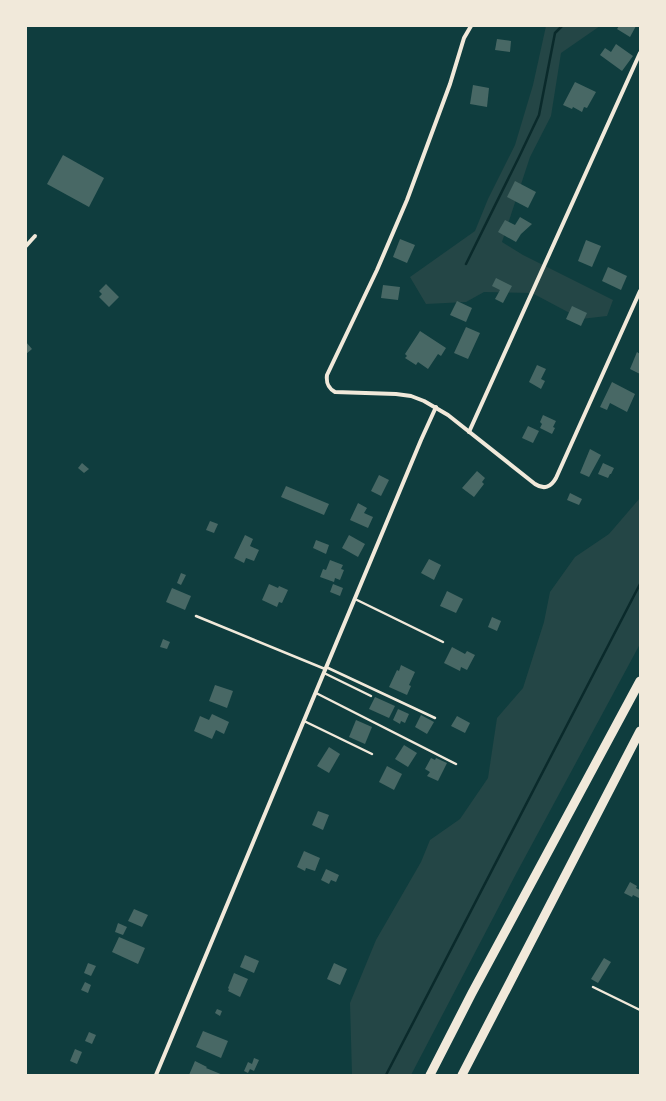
<svg xmlns="http://www.w3.org/2000/svg" width="666" height="1101" viewBox="0 0 666 1101" font-family="'Sofia Sans Condensed',sans-serif">
<rect width="100%" height="100%" fill="#0f3d3e"/>
<!-- green -->
<g fill="#244646">
<polygon points="546,26 600,26 561,53 551,116 530,157 502,242 523,255 613,300 607,316 581,319 532,293 484,292 466,302 426,304 410,277 475,231 488,199 515,145 533,85"/>
<polygon points="640,498 640,644 517,872 411,1075 352,1075 350,1003 376,940 421,862 430,840 460,819 488,778 497,718 523,688 544,622 550,592 575,557 609,534"/>
</g>
<g fill="none" stroke-linecap="round" stroke-linejoin="round">
<!-- stream -->
<g stroke="#0a2a2b" stroke-width="2.5">
<polyline points="466,264 519,157 539,115 555,33 562,26"/>
<polyline points="386,1075 640,584"/>
</g>
</g>
<!-- building -->
<g fill="#486865">
<polygon points="619,26 636,26 630,37 617,29"/>
<polygon points="497,39 511,41 510,52 495,50"/>
<polygon points="616,44 633,56 622,71 600,55 605,48 611,52"/>
<polygon points="575,82 596,92 587,108 584,107 582,112 573,107 572,109 563,105"/>
<polygon points="473,85 489,88 487,107 470,104"/>
<polygon points="63,155 104,178 89,207 47,184"/>
<polygon points="515,181 536,192 528,208 507,197"/>
<polygon points="520,217 532,224 521,234 516,242 498,232 505,220 515,225"/>
<polygon points="400,239 415,245 407,263 393,257"/>
<polygon points="586,240 601,246 592,267 578,261"/>
<polygon points="608,267 627,276 621,290 602,281"/>
<polygon points="496,278 512,286 503,303 495,299 500,290 492,286"/>
<polygon points="106,284 119,297 109,307 99,297 102,294 99,291"/>
<polygon points="383,285 400,287 398,300 381,298"/>
<polygon points="457,301 472,308 466,322 450,315"/>
<polygon points="572,306 587,313 581,326 566,319"/>
<polygon points="466,327 480,333 468,359 454,353"/>
<polygon points="420,331 446,348 441,356 438,354 428,369 418,362 416,365 405,358 407,356 405,354"/>
<polygon points="26,342 32,349 26,354"/>
<polygon points="637,352 640,354 640,374 630,369"/>
<polygon points="537,365 546,369 541,379 545,381 541,389 529,382"/>
<polygon points="612,382 635,394 627,412 610,403 607,410 600,407"/>
<polygon points="543,415 556,421 553,427 555,428 552,434 540,428 542,424 540,422"/>
<polygon points="528,426 539,431 533,443 522,438"/>
<polygon points="590,449 601,455 589,477 580,473"/>
<polygon points="82,463 89,469 84,473 78,468"/>
<polygon points="603,463 614,468 611,474 610,474 608,478 598,474"/>
<polygon points="477,471 485,478 482,482 484,484 474,497 462,488"/>
<polygon points="379,475 389,480 381,496 371,491"/>
<polygon points="286,486 329,504 324,515 281,497"/>
<polygon points="570,493 582,499 579,505 567,500"/>
<polygon points="358,503 367,508 364,513 373,517 368,528 350,520"/>
<polygon points="210,521 218,524 214,533 206,530"/>
<polygon points="245,535 253,539 250,546 259,550 254,561 246,558 244,563 234,558"/>
<polygon points="349,535 365,544 358,557 342,548"/>
<polygon points="316,540 329,545 326,554 313,548"/>
<polygon points="429,559 441,565 434,580 421,573"/>
<polygon points="330,560 343,565 341,569 344,570 340,580 335,578 334,582 320,577 323,569 326,570"/>
<polygon points="181,573 186,575 181,585 177,583"/>
<polygon points="269,584 278,588 279,586 288,590 282,603 279,602 277,607 262,600"/>
<polygon points="333,584 343,588 340,596 330,592"/>
<polygon points="172,588 191,596 185,610 166,602"/>
<polygon points="447,591 463,599 456,613 440,606"/>
<polygon points="492,617 501,621 497,631 488,627"/>
<polygon points="163,639 170,642 167,649 160,647"/>
<polygon points="452,647 465,654 467,651 475,655 467,670 461,667 460,671 444,663"/>
<polygon points="401,665 415,672 409,685 411,686 407,695 389,687 397,670 399,671"/>
<polygon points="215,685 233,691 227,708 209,701"/>
<polygon points="375,697 395,706 389,718 369,709"/>
<polygon points="398,709 409,714 405,723 401,721 400,724 393,720"/>
<polygon points="212,714 229,722 224,734 216,730 212,739 194,731 200,716 209,720"/>
<polygon points="421,715 434,722 427,734 415,727"/>
<polygon points="457,716 470,723 465,733 451,726"/>
<polygon points="356,720 372,727 365,744 349,737"/>
<polygon points="404,745 417,753 408,767 395,759"/>
<polygon points="329,747 340,754 329,773 317,766"/>
<polygon points="431,758 435,760 436,758 447,763 438,781 427,776 430,772 425,769"/>
<polygon points="387,766 402,774 394,790 379,782"/>
<polygon points="318,811 329,815 323,830 312,825"/>
<polygon points="304,851 320,858 315,871 306,868 305,871 297,867"/>
<polygon points="326,869 339,875 336,882 331,880 329,884 321,880"/>
<polygon points="630,882 637,886 636,888 640,890 639,898 633,895 632,897 624,893"/>
<polygon points="134,909 148,915 142,927 128,921"/>
<polygon points="118,923 127,927 123,935 115,932"/>
<polygon points="119,937 145,948 138,964 112,952"/>
<polygon points="245,955 259,961 254,973 240,967"/>
<polygon points="604,958 611,962 598,983 591,979"/>
<polygon points="88,963 96,966 91,976 84,973"/>
<polygon points="334,963 347,969 340,985 327,979"/>
<polygon points="234,973 248,979 240,997 228,991 229,989 228,988"/>
<polygon points="85,982 91,985 88,993 81,990"/>
<polygon points="217,1009 222,1011 220,1016 215,1013"/>
<polygon points="203,1031 228,1041 221,1058 196,1047"/>
<polygon points="89,1032 96,1035 92,1044 85,1041"/>
<polygon points="75,1049 82,1052 77,1064 70,1061"/>
<polygon points="254,1058 259,1060 254,1071 250,1069 248,1073 244,1071 248,1062 252,1064"/>
<polygon points="195,1061 207,1067 206,1068 223,1075 189,1075"/>
</g>
<g fill="none" stroke-linecap="round" stroke-linejoin="round">
<!-- service -->
<g stroke="#f1e9da" stroke-width="2.5">
<polyline points="355,599 443,642"/>
<polyline points="196,616 325,669"/>
<polyline points="326,667 435,718"/>
<polyline points="324,673 371,696"/>
<polyline points="316,693 456,764"/>
<polyline points="304,721 372,754"/>
<polyline points="593,987 640,1010"/>
</g>
<!-- minor -->
<g stroke="#f1e9da" stroke-width="4">
<path d="M471,26l-7,12 -14,46 -43,116 -30,70 -50,105c-1,8 1,13 8,17l61,2 15,2 13,5 24,14 87,69c9,6 16,3 21,-6l84,-187"/>
<polyline points="26,246 35,236"/>
<polyline points="469,432 640,53"/>
<polyline points="156,1075 421,440 436,407"/>
</g>
<!-- motorway -->
<g stroke="#f1e9da" stroke-width="9">
<polyline points="430,1075 472,993 640,681"/>
<polyline points="462,1075 640,731"/>
</g>
</g>
<!-- border -->
<rect width="666" height="1101" fill="none" stroke="#f1e9da" stroke-width="54"/>
</svg>
